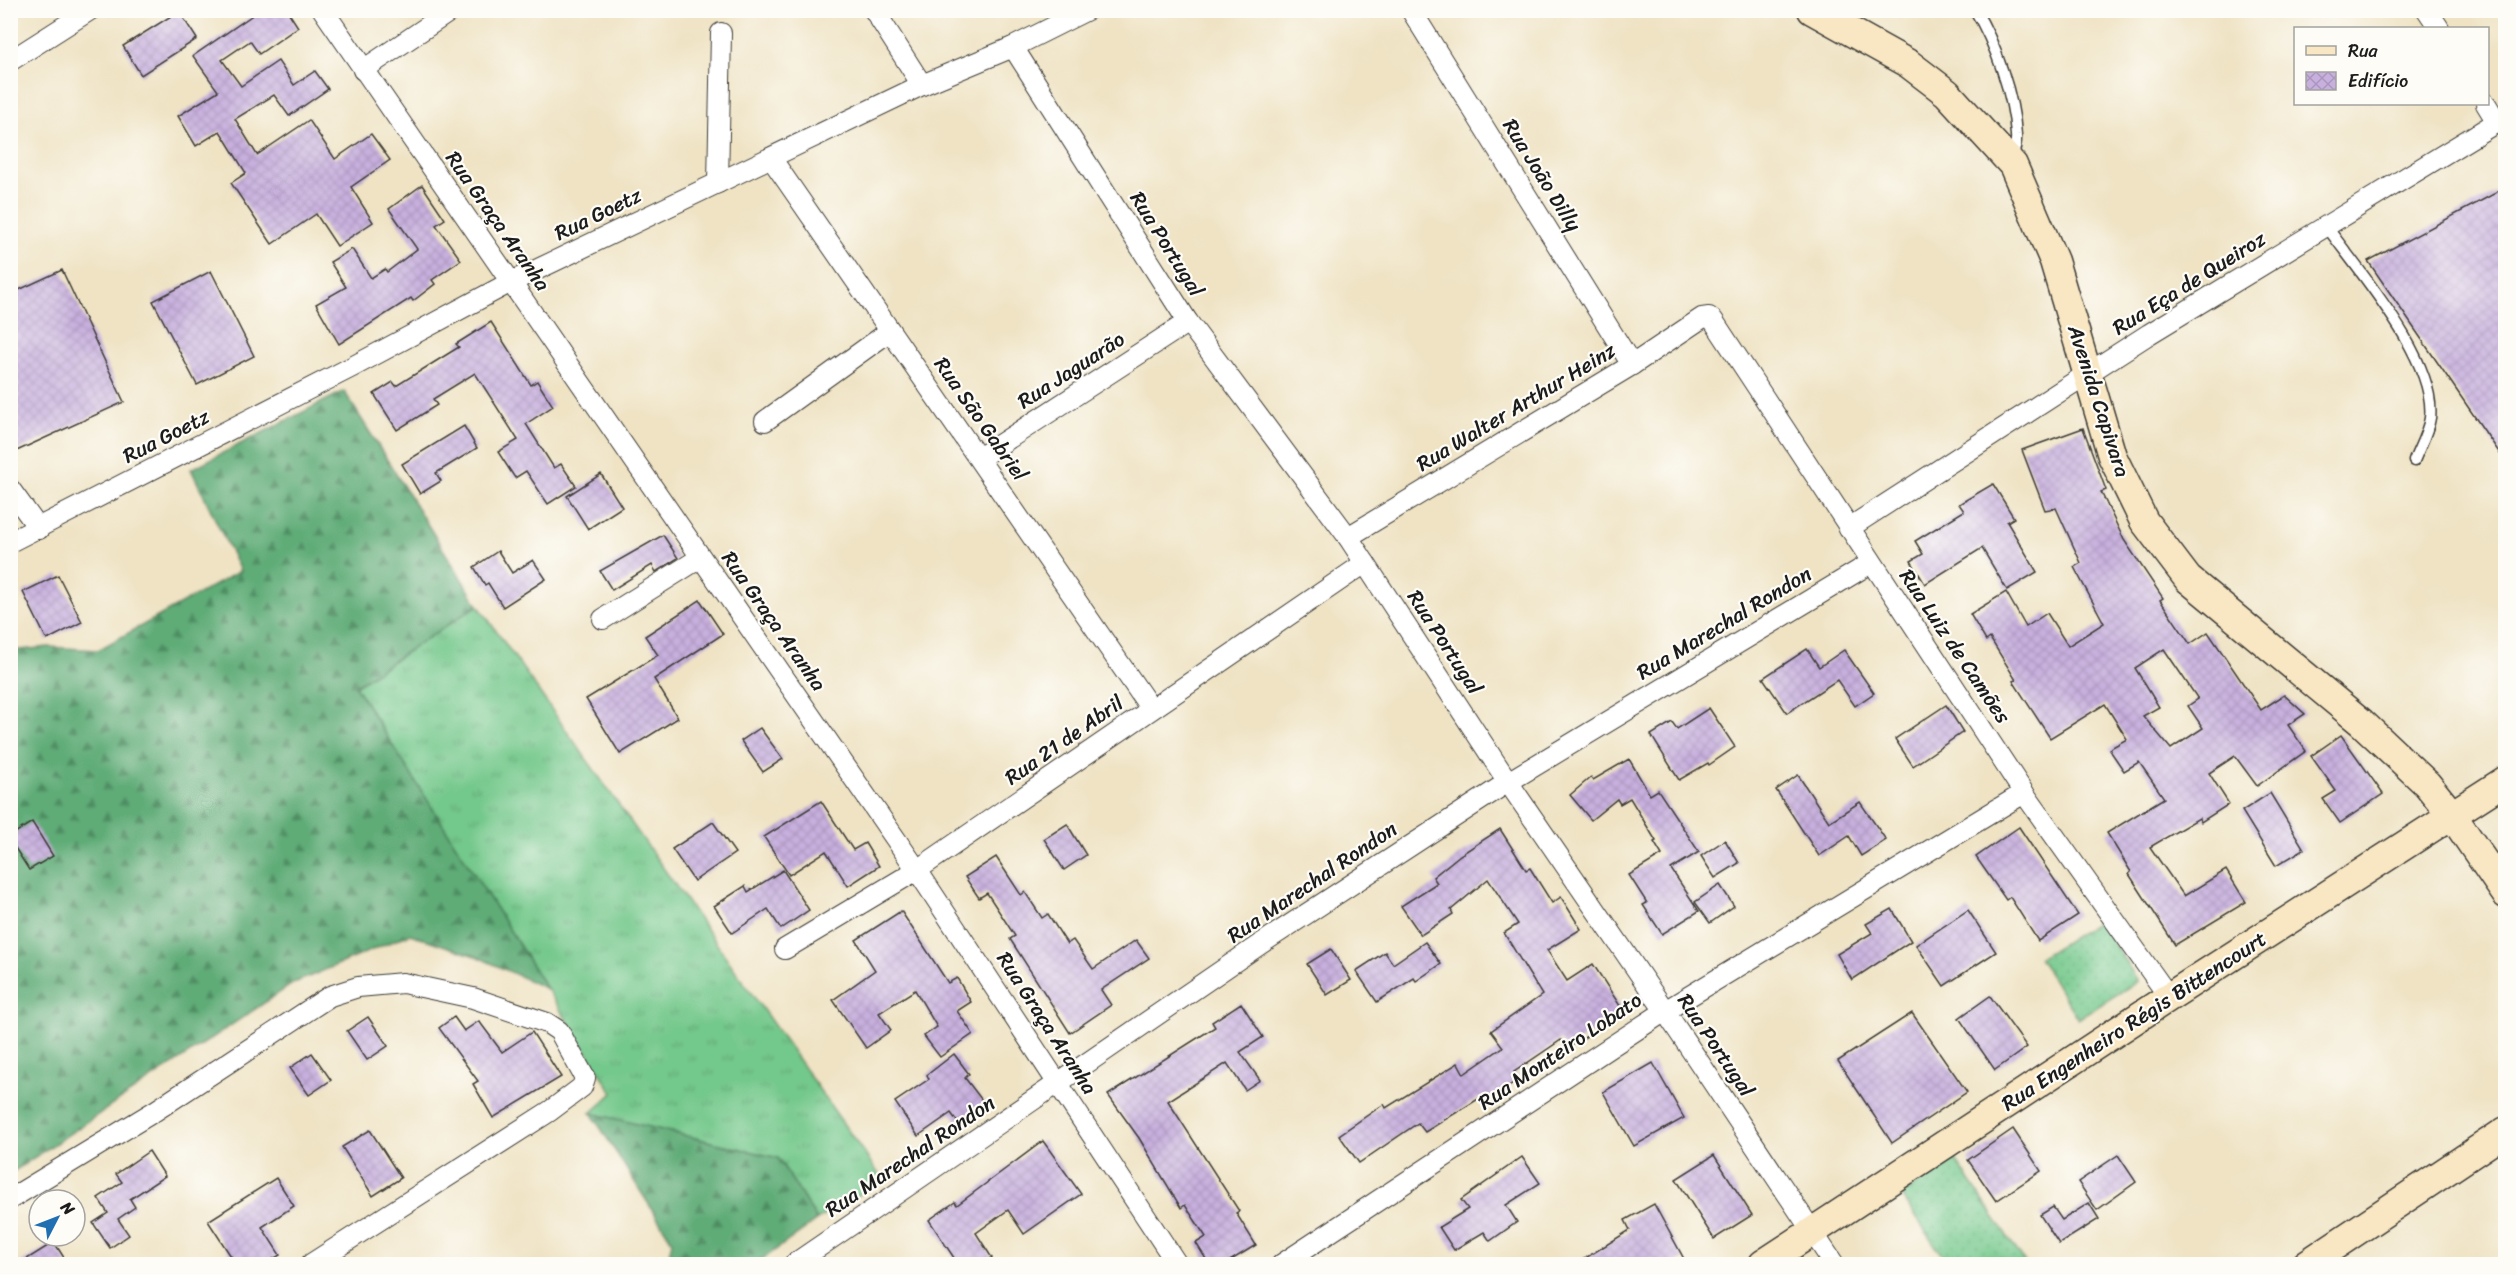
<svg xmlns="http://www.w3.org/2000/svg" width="2516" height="1275" viewBox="0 0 2516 1275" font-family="Sriracha,sans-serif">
<defs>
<pattern id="grass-tufts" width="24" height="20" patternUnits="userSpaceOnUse" patternTransform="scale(1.5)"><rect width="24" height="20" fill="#73c88b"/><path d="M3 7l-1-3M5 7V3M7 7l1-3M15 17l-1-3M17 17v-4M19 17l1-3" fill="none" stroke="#63ab77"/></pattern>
<pattern id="forest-firs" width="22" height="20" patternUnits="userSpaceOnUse" patternTransform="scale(1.5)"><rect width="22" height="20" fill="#5eac77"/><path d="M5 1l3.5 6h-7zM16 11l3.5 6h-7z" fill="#4d8b61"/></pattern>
<pattern id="garden-dots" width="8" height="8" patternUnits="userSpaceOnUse" patternTransform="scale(1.5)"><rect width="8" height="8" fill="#73c88b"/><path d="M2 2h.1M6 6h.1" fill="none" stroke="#63ab77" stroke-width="1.8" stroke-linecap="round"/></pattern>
<pattern id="building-cross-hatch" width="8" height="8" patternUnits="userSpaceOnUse" patternTransform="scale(1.5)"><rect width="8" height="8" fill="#c8b0de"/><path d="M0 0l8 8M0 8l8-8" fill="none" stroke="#ab97be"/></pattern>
</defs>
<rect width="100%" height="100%" fill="#fdfcf7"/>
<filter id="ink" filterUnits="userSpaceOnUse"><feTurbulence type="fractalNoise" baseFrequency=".0167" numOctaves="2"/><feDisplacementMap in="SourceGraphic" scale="12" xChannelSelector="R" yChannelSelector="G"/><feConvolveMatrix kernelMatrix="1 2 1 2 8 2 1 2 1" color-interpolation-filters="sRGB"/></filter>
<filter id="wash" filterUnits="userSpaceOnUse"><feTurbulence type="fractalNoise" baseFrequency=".008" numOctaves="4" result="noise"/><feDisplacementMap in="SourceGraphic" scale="24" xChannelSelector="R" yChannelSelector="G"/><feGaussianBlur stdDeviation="1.35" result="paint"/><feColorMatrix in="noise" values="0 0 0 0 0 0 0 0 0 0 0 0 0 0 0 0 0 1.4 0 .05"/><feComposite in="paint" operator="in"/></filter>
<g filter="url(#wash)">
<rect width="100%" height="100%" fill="#efe3c4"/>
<!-- grass -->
<polygon fill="url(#grass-tufts)" stroke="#487254" stroke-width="1.5" points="478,605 883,1180 817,1220 778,1158 591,1113 613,1093 355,686"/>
<!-- forest -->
<g fill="url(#forest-firs)" stroke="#3d644a" stroke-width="1.5">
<polygon points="344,391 478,605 355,686 547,989 478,957 410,934 294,983 11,1173 11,651 49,647 98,650 240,571 191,469"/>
<polygon points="591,1113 778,1158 817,1220 756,1264 667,1264 672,1241"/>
</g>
<!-- garden -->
<g fill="url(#garden-dots)" stroke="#487254" stroke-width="1.5">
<polygon points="2099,921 2138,981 2078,1019 2039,958"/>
<polygon points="1955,1159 2026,1264 1948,1264 1901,1195"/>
</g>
<g id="blocks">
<!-- building -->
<g fill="url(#building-cross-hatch)" fill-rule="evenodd">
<polygon points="260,10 287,10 298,27 259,54 250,41 222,60 241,86 278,61 294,85 315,71 328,89 289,116 274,95 235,119 257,155 309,120 335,159 371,134 390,160 351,187 373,222 337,246 316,214 272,244 231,183 246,173 220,131 196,146 178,116 218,91 193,56"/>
<polygon points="179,11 197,39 141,75 123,46"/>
<polygon points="422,185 445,219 436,225 461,260 432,280 435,284 413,301 411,298 339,344 316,304 346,287 330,262 352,249 371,278 385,269 387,272 417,249 389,209"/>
<polygon points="2505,188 2505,461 2368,261"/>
<polygon points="62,270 124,402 10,454 10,294"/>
<polygon points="211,271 254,356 197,385 153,301"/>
<polygon points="491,322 531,385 537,381 553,406 526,424 554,468 561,464 576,486 548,504 526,471 515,478 498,452 518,440 475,373 433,399 437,405 397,430 374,394 393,382 396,386 459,347 456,344"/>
<polygon points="464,426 477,448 436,473 441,481 420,494 402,464"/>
<path d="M2083,428l23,62 -5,2 23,48 39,58 -3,2 30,44 18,-12 53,78 23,-15 21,19 -17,11 18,26 -49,35 -22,-30 -26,17 20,31 -28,18 -2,-4 -49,29 34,49 42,-26 20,32 -71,43 -46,-71 2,-2 -24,-39 57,-35 -25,-36 -15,9 -15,-22 18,-10 -22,-35 -55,34 -37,-57 3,-1 -26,-42 -4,3 -16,-27 36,-22 20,35 21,-14 21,33 36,-23 -30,-56 7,-4 -25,-55 -11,2 -23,-60zM2164,649l34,50 -10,7 15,22 -32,21 -28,-33 16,-9 -24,-39z"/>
<polygon points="601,474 622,507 588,529 567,496"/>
<polygon points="1993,484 2014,518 2007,522 2037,572 2007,590 1982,548 1925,584 1911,561 1923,554 1915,541 1964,511 1959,504"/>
<polygon points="663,535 678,558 656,572 652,565 612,590 600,571"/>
<polygon points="498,551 512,573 533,560 546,579 503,607 488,583 485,585 474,567"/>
<polygon points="58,575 82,622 47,640 23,592"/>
<polygon points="700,600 723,634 654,679 678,718 620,754 586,699 658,655 645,636"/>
<polygon points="1807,649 1819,667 1844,650 1874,693 1855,706 1837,680 1787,713 1763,678"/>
<polygon points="1946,705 1963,732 1913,766 1895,739"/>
<polygon points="1709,708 1735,747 1709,765 1708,763 1679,780 1651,735 1672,722 1677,729"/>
<polygon points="760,728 783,759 763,772 741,741"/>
<polygon points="2341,735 2383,794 2340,823 2323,799 2336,791 2311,756"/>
<polygon points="1629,759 1650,795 1658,790 1699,852 1671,869 1699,911 1662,934 1643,905 1647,903 1629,875 1662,855 1654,842 1656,841 1630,798 1620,804 1617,799 1591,820 1570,795 1591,777 1593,780"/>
<polygon points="1798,775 1829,822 1860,802 1886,840 1861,856 1849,836 1819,856 1776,790"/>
<polygon points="2270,793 2304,849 2276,866 2242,811"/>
<polygon points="821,801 853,850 865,843 879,866 848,886 826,851 789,875 764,837"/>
<polygon points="32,822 53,856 29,870 10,840 10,836"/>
<polygon points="713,822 735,853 694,881 672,849"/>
<polygon points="1067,824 1086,855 1064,870 1044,839"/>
<polygon points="2019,827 2078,915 2038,941 2010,897 2006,900 1976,857"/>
<polygon points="1500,829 1526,870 1530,868 1552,903 1561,897 1581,929 1547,950 1567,981 1593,964 1624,1012 1567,1049 1561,1040 1514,1072 1519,1079 1486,1101 1483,1096 1425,1132 1418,1123 1359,1163 1339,1135 1384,1104 1386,1108 1458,1063 1464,1074 1503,1047 1491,1031 1542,995 1504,933 1518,924 1488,879 1451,910 1453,914 1421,935 1401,906 1437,883 1433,877 1460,855"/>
<polygon points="1725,840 1739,863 1715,878 1701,856"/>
<polygon points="996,857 1021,895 1025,892 1042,918 1048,914 1067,944 1073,940 1093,969 1136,940 1149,958 1101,990 1111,1005 1070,1033 1010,939 1015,936 987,893 979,898 965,877"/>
<polygon points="783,870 809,910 781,929 768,909 732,933 714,906 745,886 748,892"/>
<polygon points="1720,885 1734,906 1710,923 1695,902"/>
<polygon points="1892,909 1911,941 1852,980 1837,954 1872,933 1866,924"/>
<polygon points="1968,910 1996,952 1944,986 1916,945"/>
<polygon points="901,911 948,983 957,978 971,1002 957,1011 973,1034 940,1057 924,1036 937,1027 915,990 879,1013 891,1030 866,1048 833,1000 875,970 856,940"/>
<polygon points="1425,942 1441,964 1416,981 1414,978 1377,1002 1356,971 1385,952 1393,964"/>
<polygon points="1331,949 1351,980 1327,995 1307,964"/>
<polygon points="1990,996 2027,1047 1995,1070 1959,1018"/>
<polygon points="1241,1003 1263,1037 1240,1052 1260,1080 1245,1090 1227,1063 1168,1101 1239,1211 1236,1213 1256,1245 1225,1264 1209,1264 1196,1243 1206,1237 1185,1205 1181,1208 1139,1138 1108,1095 1215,1027 1212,1022"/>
<polygon points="1912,1013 1967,1092 1892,1143 1838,1061"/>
<polygon points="368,1017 388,1046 367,1060 347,1031"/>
<polygon points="454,1017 464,1031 479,1021 502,1052 532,1032 561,1077 493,1118 473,1084 478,1081 439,1028"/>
<polygon points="312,1053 331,1080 309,1095 290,1068"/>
<polygon points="954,1054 969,1074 965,1078 988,1108 962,1128 951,1113 918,1136 895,1102 929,1079 927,1075"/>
<polygon points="1653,1063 1684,1118 1634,1146 1603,1092"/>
<polygon points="2013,1129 2041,1171 1996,1201 1968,1160"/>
<polygon points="370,1130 401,1178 373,1196 342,1147"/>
<polygon points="1043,1141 1081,1194 1024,1234 1008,1210 976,1233 992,1258 981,1264 958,1264 929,1220 955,1202 957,1205"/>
<polygon points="149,1151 165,1176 130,1199 135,1207 118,1219 129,1235 110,1248 93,1223 108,1213 98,1198 122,1182 116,1174"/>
<polygon points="1714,1155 1752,1215 1714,1239 1676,1179"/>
<polygon points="2118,1155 2136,1182 2097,1210 2078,1182"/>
<polygon points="1522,1157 1540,1183 1506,1205 1517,1222 1490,1241 1484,1232 1454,1250 1439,1227 1468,1209 1461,1200"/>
<polygon points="276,1178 294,1206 262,1227 280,1255 265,1264 236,1264 208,1221"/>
<polygon points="2089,1203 2099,1219 2059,1244 2040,1215 2053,1207 2062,1220"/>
<polygon points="1654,1204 1684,1259 1673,1264 1576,1264 1630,1230 1625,1220"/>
<polygon points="54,1242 68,1264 19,1264"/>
</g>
</g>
</g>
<g filter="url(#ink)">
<use href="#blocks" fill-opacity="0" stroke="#3c3a35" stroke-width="1.5"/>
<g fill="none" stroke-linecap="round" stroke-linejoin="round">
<defs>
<g id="lane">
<path d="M1975,10c20,32 39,87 41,125 1,7 -2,16 -3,23"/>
<path d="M2327,227c33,46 110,134 103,191 -2,14 -11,30 -16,43"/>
</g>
<g id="street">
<polyline points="323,10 917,870 1177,1264"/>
<polyline points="874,10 922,85"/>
<polyline points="1411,10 1632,365"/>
<polyline points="2427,10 2439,28"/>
<polyline points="1013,47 1188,322 1348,537 1508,782 1665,1011 1834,1264"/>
<polyline points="10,61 90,10"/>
<polyline points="363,70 452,10"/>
<polyline points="771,158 1151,709"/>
<polyline points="718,183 721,33"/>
<polyline points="765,421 890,331"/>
<polyline points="979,458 1188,322"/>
<polyline points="10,489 39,529"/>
<polyline points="1849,528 2149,334 2497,122 2486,104"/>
<polyline points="1348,537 1632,365 1702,318 1709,317 1713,320 2024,793 2169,997"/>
<polyline points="10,542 352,367 511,282 922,85 1013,47 1087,10"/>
<polyline points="603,619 700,558"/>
<polyline points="785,949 917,870 1365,563"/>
<polyline points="10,1199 155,1111 330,996 358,987 403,983 473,998 547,1023 559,1031 585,1078 582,1087 550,1111 311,1264"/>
<polyline points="794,1264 1259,945 1508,782 1871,563"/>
<polyline points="1282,1264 1665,1011 2024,793"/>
</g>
<g id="secondary">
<polyline points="1812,10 1909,64 1947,93 2013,165 2054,261 2112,456 2144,521 2188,579 2361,722 2427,784 2452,815 2506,894"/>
<polyline points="1763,1264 2169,997 2506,780"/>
<polyline points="2307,1264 2506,1131"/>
</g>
</defs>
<!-- lane casing -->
<use href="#lane" stroke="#3c3a35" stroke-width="13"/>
<!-- street casing -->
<use href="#street" stroke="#3c3a35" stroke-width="22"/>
<!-- secondary casing -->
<use href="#secondary" stroke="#3c3a35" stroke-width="31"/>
<!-- lane -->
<use href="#lane" stroke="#fff" stroke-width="10"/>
<!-- street -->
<use href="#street" stroke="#fff" stroke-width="20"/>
<!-- secondary -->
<use href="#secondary" stroke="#f9e7c3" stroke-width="28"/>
</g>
</g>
<g text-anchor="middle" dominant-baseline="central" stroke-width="4.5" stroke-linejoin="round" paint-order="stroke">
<!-- street labels -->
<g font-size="21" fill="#1c1c1c" stroke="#fdfcf7">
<text transform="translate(1542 175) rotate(58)">Rua João Dilly</text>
<text transform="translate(598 214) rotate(-26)">Rua Goetz</text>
<text transform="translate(498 221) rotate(55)">Rua Graça Aranha</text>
<text transform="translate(1167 244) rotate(58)">Rua Portugal</text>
<text transform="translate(2189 283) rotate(-32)">Rua Eça de Queiroz</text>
<text transform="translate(1071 370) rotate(-33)">Rua Jaguarão</text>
<text transform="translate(2099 401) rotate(72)">Avenida Capivara</text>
<text transform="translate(1516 407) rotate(-31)">Rua Walter Arthur Heinz</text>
<text transform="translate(981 419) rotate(55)">Rua São Gabriel</text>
<text transform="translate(166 436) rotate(-27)">Rua Goetz</text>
<text transform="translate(774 621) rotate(55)">Rua Graça Aranha</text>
<text transform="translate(1724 623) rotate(-31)">Rua Marechal Rondon</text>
<text transform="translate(1445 642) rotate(57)">Rua Portugal</text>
<text transform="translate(1955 646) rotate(56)">Rua Luiz de Camões</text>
<text transform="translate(1064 740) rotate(-35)">Rua 21 de Abril</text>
<text transform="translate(1312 882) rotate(-34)">Rua Marechal Rondon</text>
<text transform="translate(2134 1021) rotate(-33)">Rua Engenheiro Régis Bittencourt</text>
<text transform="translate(1047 1023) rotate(57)">Rua Graça Aranha</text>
<text transform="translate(1716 1045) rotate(56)">Rua Portugal</text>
<text transform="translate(1560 1051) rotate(-34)">Rua Monteiro Lobato</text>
<text transform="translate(910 1156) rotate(-34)">Rua Marechal Rondon</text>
</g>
</g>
<!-- margin -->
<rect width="2516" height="1275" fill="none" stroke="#fdfcf7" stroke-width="36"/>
<!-- legend -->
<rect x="2294" y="27" width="195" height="78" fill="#fdfcf7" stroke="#a3a29f" stroke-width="1.5"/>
<rect x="2306" y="46" width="30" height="9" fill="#f9e7c3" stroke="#a3a29f" stroke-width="1.5"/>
<text x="2348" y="57" font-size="18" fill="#1c1c1c">Rua</text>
<rect x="2306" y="72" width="30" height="18" fill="url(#building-cross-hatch)" stroke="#a3a29f" stroke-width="1.5"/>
<text x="2348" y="87" font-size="18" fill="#1c1c1c">Edifício</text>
<!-- north arrow -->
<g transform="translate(57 1218) rotate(48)"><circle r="28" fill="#fdfcf7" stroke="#a3a29f" stroke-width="1.5"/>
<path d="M0-4.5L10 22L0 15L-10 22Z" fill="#1f6fb2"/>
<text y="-9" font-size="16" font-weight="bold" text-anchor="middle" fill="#1c1c1c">N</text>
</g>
</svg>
